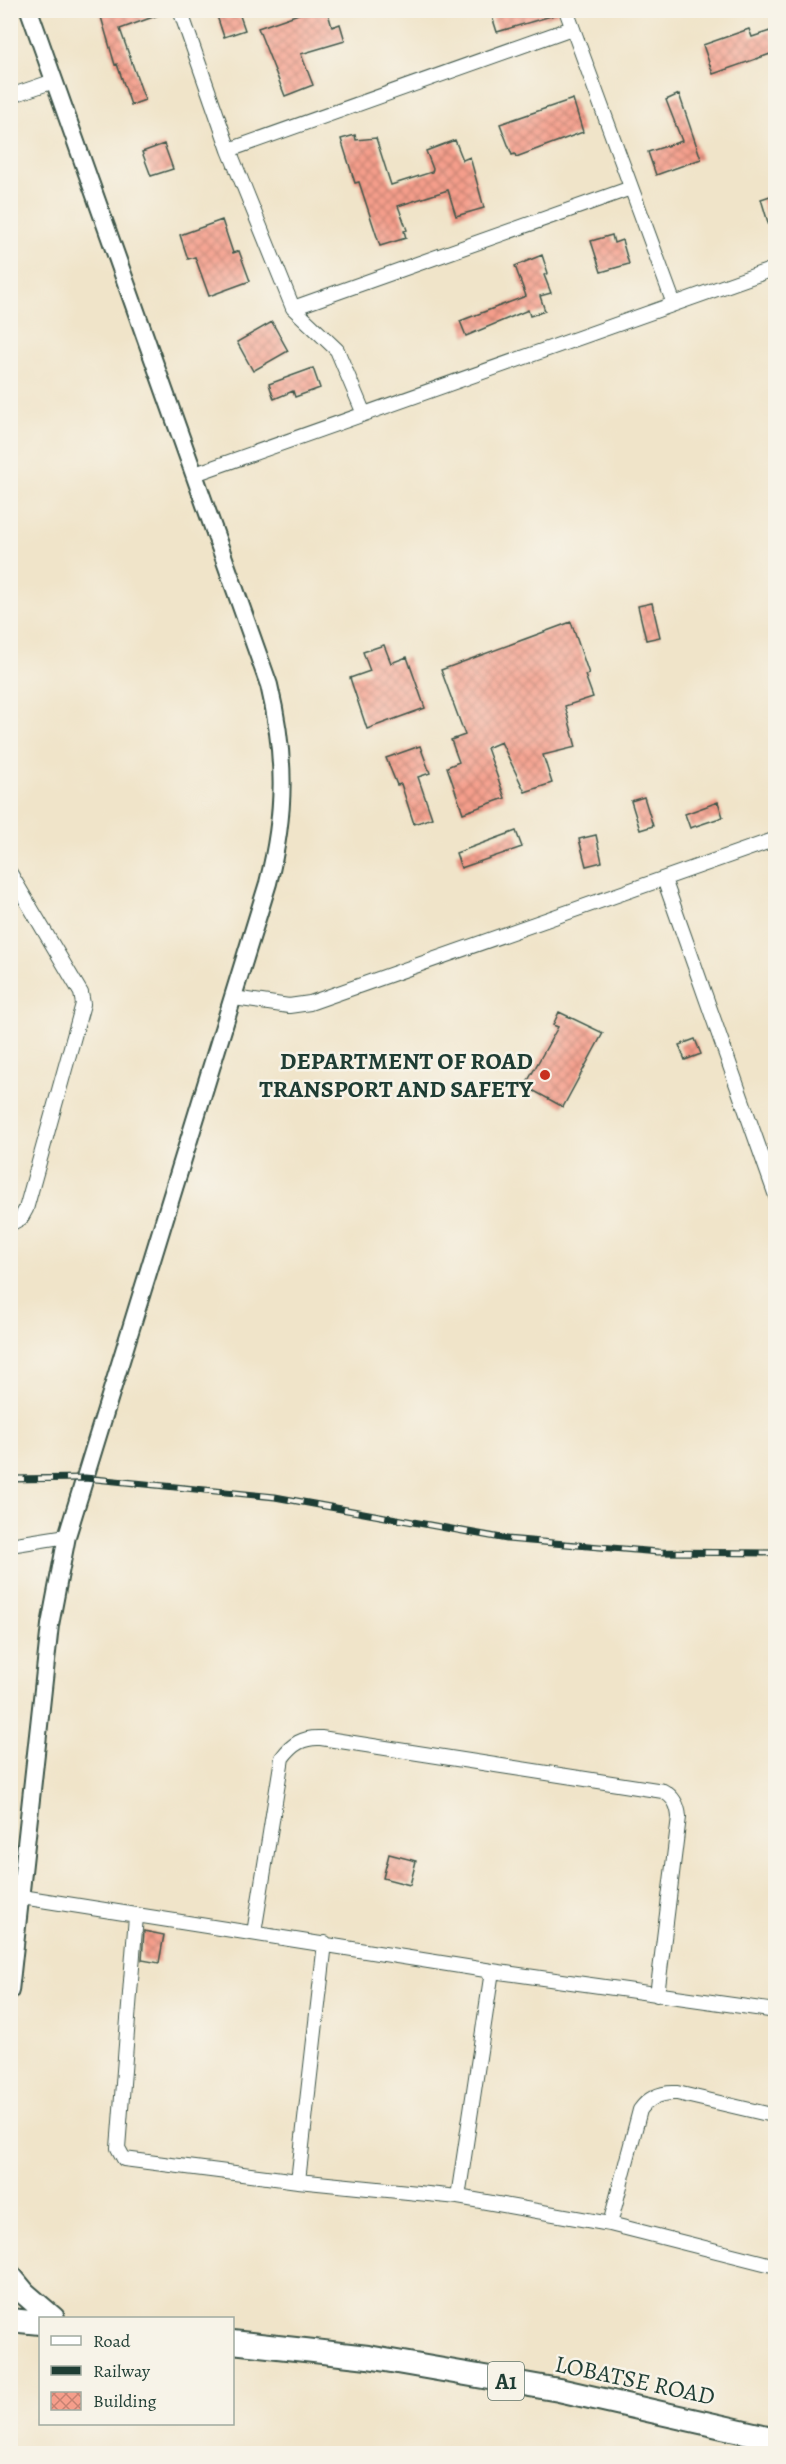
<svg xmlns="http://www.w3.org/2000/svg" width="786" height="2464" viewBox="0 0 786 2464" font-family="Alegreya,serif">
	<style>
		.building { fill: url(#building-cross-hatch) }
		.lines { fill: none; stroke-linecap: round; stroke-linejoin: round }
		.minor-casing { stroke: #3e564a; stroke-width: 16 }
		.tertiary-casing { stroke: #3e564a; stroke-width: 20 }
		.trunk-casing { stroke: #3e564a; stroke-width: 26 }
		.minor { stroke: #fff; stroke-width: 14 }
		.tertiary { stroke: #fff; stroke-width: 16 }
		.trunk { stroke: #fff; stroke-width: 22 }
		.rail-casing { stroke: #1f3d34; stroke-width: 7 }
		.rail { stroke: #f7f3e8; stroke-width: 4.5; stroke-dasharray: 14; stroke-linecap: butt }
		.poi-dot { fill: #c8321e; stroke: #f7f3e8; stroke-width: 2 }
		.labels { text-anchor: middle; stroke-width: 5; stroke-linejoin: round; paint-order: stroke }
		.shield { fill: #f7f3e8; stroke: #60746a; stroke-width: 1.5 }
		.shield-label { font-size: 22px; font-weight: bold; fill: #1f3d34 }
		.poi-label { font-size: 24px; font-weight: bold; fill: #1f3d34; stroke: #f7f3e8; text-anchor: end }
		.street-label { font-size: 24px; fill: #1f3d34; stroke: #f7f3e8 }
	</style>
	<defs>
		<pattern id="building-cross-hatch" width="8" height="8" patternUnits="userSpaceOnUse" patternTransform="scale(1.5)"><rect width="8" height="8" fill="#f59e8b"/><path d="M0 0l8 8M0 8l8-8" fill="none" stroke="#c68272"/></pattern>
	</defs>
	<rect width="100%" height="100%" fill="#f7f3e8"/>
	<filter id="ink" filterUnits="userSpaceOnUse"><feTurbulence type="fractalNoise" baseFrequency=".0167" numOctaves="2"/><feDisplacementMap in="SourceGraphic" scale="12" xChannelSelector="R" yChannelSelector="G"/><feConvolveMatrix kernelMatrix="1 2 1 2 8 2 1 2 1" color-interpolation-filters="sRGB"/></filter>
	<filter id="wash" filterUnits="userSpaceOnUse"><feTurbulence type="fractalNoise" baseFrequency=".008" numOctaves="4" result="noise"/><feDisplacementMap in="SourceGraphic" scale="24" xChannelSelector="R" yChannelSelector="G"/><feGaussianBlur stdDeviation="1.35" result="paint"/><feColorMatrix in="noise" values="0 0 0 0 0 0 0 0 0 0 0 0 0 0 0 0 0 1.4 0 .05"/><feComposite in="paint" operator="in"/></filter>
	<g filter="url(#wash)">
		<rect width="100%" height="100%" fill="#f0e4c9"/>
		<g id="blocks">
			<!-- building -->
			<path class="building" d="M 99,10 L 163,10 L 164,13 L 120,29 L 145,100 L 131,105 L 117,64 L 115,65 Z
				M 215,10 L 238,10 L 245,30 L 224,37 Z
				M 310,10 L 327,10 L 332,27 L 340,24 L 345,41 L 301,54 L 313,85 L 285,96 L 258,28 Z
				M 490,10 L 557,10 L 558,14 L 497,32 Z
				M 749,29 L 752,37 L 770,31 L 776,52 L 713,74 L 703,45 Z
				M 679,94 L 701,159 L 656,175 L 648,152 L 682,141 L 666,100 Z
				M 573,99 L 583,132 L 516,157 L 515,154 L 512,155 L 500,124 Z
				M 355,135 L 356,140 L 376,138 L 391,185 L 432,172 L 433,169 L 426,151 L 455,140 L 463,160 L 470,157 L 484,208 L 456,216 L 448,190 L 398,206 L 407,230 L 404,231 L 406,238 L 380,246 L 359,182 L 355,183 L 341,139 Z
				M 164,144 L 173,169 L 151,176 L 142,152 Z
				M 776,194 L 776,236 L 772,236 L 761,199 Z
				M 222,220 L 233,253 L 239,251 L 250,281 L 209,296 L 195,257 L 188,259 L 180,235 Z
				M 612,235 L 614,243 L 622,240 L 629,264 L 601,272 L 591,241 Z
				M 542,255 L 548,273 L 544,275 L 551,293 L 540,296 L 545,311 L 530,316 L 528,310 L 466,336 L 460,321 L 526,296 L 515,266 Z
				M 272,322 L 288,351 L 253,371 L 237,342 Z
				M 313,368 L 320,388 L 295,397 L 293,391 L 274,399 L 269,384 Z
				M 652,603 L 660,637 L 646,640 L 638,606 Z
				M 571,622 L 589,674 L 585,675 L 593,697 L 565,706 L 576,747 L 543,755 L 552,783 L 525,792 L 501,742 L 487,748 L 505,798 L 463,813 L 447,767 L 459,762 L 451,740 L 465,735 L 441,670 Z
				M 384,645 L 391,663 L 407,657 L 425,708 L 367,729 L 350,678 L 370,671 L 363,652 Z
				M 420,746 L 430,773 L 418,777 L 432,818 L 414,824 L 401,784 L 397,785 L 386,758 Z
				M 644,797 L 653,826 L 640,830 L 631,801 Z
				M 718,802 L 723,817 L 690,828 L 685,814 Z
				M 516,831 L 522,847 L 461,868 L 456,853 Z
				M 596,835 L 602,862 L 586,866 L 579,839 Z
				M 559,1012 L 603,1033 L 563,1107 L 525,1086 L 558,1027 L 553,1025 Z
				M 695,1039 L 701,1054 L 685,1060 L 679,1045 Z
				M 389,1854 L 416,1861 L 410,1885 L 383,1878 Z
				M 144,1931 L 164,1935 L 159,1963 L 142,1960 Z"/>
		</g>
	</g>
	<g filter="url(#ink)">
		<use href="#blocks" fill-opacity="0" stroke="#3e564a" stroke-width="1.5"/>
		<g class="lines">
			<!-- minor casing -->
			<g class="minor-casing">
				<path id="minor" d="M 180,10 L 229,150 L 293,308 L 631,188
					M 566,10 L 674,304
					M 10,96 L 54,81
					M 229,150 L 572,28
					M 293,308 L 337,350 L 364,414
					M 195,474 L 776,268
					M 10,873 L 81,993 L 83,1004 L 26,1209 L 21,1218 L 10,1224
					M 664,879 L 776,1196
					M 234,998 L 289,1006 L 310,1003 L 776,839
					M 10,1545 L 67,1536
					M 22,1897 L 492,1971 L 776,2011
					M 136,1916 L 118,2148 L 124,2159 L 298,2181 L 458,2197 L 610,2224 L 776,2266
					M 254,1933 L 282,1758 C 292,1744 303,1737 321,1738 L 663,1791 C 674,1797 678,1805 679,1817 L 657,1995
					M 298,2181 L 325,1943
					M 458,2197 L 492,1971
					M 610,2224 L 640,2110 C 649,2097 661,2092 677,2093 L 776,2116"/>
			</g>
			<!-- tertiary casing -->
			<g class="tertiary-casing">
				<path id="tertiary" d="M 10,1991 L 50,1625 L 67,1536 L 268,883 C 286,813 286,756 269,685 L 29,10"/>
			</g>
			<!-- trunk casing -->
			<g class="trunk-casing">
				<path id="trunk" d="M 10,2276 L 24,2293 L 53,2318
					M 10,2320 L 40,2323
					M 232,2342 L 368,2357 L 559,2390 L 776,2439"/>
			</g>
			<!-- minor -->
			<use href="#minor" class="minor"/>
			<!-- tertiary -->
			<use href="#tertiary" class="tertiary"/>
			<!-- trunk -->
			<use href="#trunk" class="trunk"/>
			<!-- rail casing -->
			<g class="rail-casing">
				<path id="rail" d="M 10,1479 L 85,1478 L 275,1497 L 507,1539 L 658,1552 L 776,1553"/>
			</g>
			<!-- rail -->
			<use href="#rail" class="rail"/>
		</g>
	</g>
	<!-- markers -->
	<circle class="poi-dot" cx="545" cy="1075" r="6"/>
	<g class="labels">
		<!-- shield labels -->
		<rect class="shield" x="488" y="2362" width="36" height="38" rx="4.5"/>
		<g class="shield-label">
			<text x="506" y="2389">A1</text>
		</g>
		<!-- poi labels -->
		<g class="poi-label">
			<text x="533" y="1069">DEPARTMENT OF ROAD<tspan x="533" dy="28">TRANSPORT AND SAFETY</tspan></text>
		</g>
		<!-- street labels -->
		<g class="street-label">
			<text transform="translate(635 2380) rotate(12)" y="8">LOBATSE ROAD</text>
		</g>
	</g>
	<!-- margin -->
	<rect width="786" height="2464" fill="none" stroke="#f7f3e8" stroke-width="36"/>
	<!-- legend -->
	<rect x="39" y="2317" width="195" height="108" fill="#f7f3e8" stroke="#a1aaa0" stroke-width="1.5"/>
	<rect x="51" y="2336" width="30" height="9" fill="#ffffff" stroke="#a1aaa0" stroke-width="1.5"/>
	<text x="93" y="2347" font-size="18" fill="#1f3d34">Road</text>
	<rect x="51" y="2366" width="30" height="9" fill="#1f3d34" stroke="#a1aaa0" stroke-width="1.5"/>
	<text x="93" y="2377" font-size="18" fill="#1f3d34">Railway</text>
	<rect x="51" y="2392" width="30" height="18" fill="url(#building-cross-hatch)" stroke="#a1aaa0" stroke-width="1.5"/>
	<text x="93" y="2407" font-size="18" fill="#1f3d34">Building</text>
</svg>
